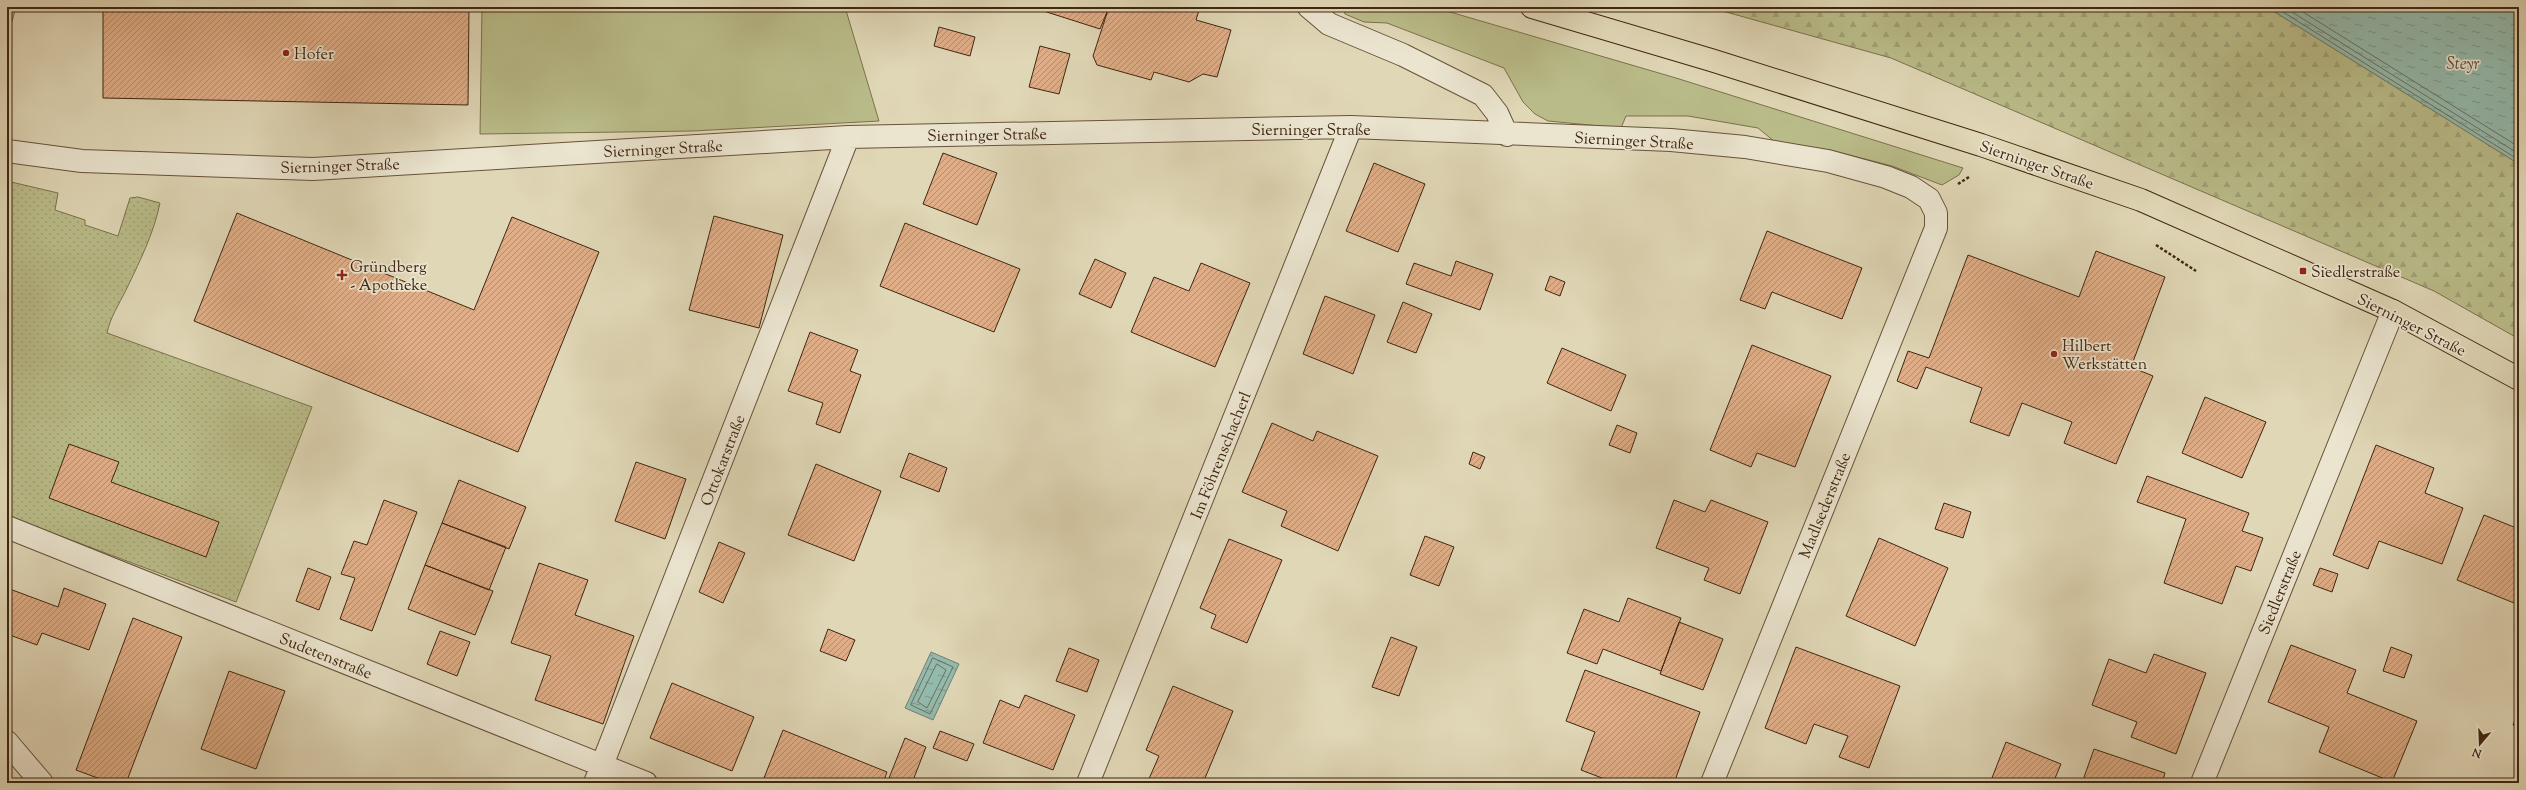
<svg xmlns="http://www.w3.org/2000/svg" width="2526" height="790" viewBox="0 0 2526 790" font-family="'Sorts Mill Goudy',serif">
	<style>
		.green { fill: #b9bc89; stroke: #7c714d }
		.forest { fill: url(#forest-firs); stroke: #7c714d }
		.garden { fill: url(#garden-dots); stroke: #7c714d }
		.water { fill: url(#water-ripples); stroke: #727f6f }
		.lines { fill: none; stroke-linecap: round; stroke-linejoin: round }
		.shore { stroke: #6a705f; stroke-width: 1 }
		.building { fill: url(#building-hatch); stroke: #402611 }
		.minor-casing { stroke: #68523a; stroke-width: 24 }
		.major-casing { stroke: #402611; stroke-width: 24 }
		.path { stroke: #402611; stroke-width: 2.5; stroke-dasharray: 3 2; stroke-linecap: butt }
		.minor { stroke: #ebe5d0; stroke-width: 22 }
		.major { stroke: #e0d7b6; stroke-width: 22 }
		.poi-dot { fill: #8f2418; stroke: #ebe5d0; stroke-width: 1.5 }
		.labels { text-anchor: middle; stroke-width: 3.5; stroke-linejoin: round; paint-order: stroke }
		.poi-label { font-size: 16px; fill: #402611; stroke: #ebe5d0; text-anchor: start }
		.street-label { font-size: 16px; fill: #402611; stroke: #ebe5d0 }
		.water-label { font-size: 17px; font-style: italic; fill: #554b38; stroke: #ebe5d0 }
	</style>
	<defs>
		<pattern id="forest-firs" width="22" height="20" patternUnits="userSpaceOnUse"><rect width="22" height="20" fill="#b9bc89"/><path d="M5 1l3.5 6h-7zM16 11l3.5 6h-7z" fill="#a0a175"/></pattern>
		<pattern id="garden-dots" width="8" height="8" patternUnits="userSpaceOnUse"><rect width="8" height="8" fill="#b9bc89"/><path d="M2 2h.1M6 6h.1" fill="none" stroke="#a0a175" stroke-width="1.8" stroke-linecap="round"/></pattern>
		<pattern id="water-ripples" width="26" height="14" patternUnits="userSpaceOnUse"><rect width="26" height="14" fill="#94baad"/><path d="M2 4q2-2 4 0t4 0M15 11q2-2 4 0t4 0" fill="none" stroke="#7a978b"/></pattern>
		<pattern id="building-hatch" width="6" height="6" patternUnits="userSpaceOnUse"><rect width="6" height="6" fill="#dfae88"/><path d="M-1 1l2-2M0 6l6-6M5 7l2-2" fill="none" stroke="#b68d6e"/></pattern>
	</defs>
	<rect width="100%" height="100%" fill="#e0d7b6"/>
	<filter id="stains"><feTurbulence type="fractalNoise" baseFrequency=".005" numOctaves="4"/><feColorMatrix values="0 0 0 0 .2 0 0 0 0 .09 0 0 0 0 .02 0 0 0 .5 -.17"/></filter>
	<radialGradient id="worn" r=".72"><stop offset=".6" stop-color="#630" stop-opacity="0"/><stop offset="1" stop-color="#630" stop-opacity=".3"/></radialGradient>
	<!-- green -->
	<path class="green" d="M 7,7 L 16,7 L 7,39 Z
		M 482,7 L 845,7 L 879,121 L 693,131 L 480,134 Z
		M 1433,7 L 1676,78 L 1963,168 L 1959,175 L 1942,185 L 1892,166 L 1830,150 L 1775,142 L 1758,128 L 1688,116 L 1626,116 L 1621,128 L 1548,121 L 1535,114 L 1523,102 L 1504,68 L 1387,23 L 1364,22 L 1345,14 L 1344,8 Z"/>
	<!-- forest -->
	<path class="forest" d="M 1708,7 L 2267,7 L 2519,164 L 2519,339 L 2434,291 L 1891,58 Z"/>
	<!-- garden -->
	<path class="garden" d="M 7,181 L 58,193 L 55,210 L 85,220 L 85,225 L 118,236 L 130,198 L 138,197 L 160,203 C 154,233 139,263 126,290 C 119,304 110,318 107,333 L 312,407 L 236,602 L 7,516 Z"/>
	<!-- water -->
	<path class="water" d="M 2267,7 L 2519,7 L 2519,164 Z
		M 931,652 L 959,664 L 933,720 L 905,708 Z"/>
	<g class="lines">
		<!-- shore -->
		<path class="shore" d="M 2275,7 L 2519,160
			M 2284,7 L 2519,154
			M 2295,7 L 2519,147
			M 933,658 L 953,667 L 930,714 L 911,705 Z
			M 937,664 L 946,670 L 927,708 L 918,702 Z"/>
	</g>
	<!-- building -->
	<path class="building" d="M 103,7 L 469,7 L 468,105 L 103,98 Z
		M 1031,7 L 1109,7 L 1100,29 Z
		M 1109,7 L 1200,7 L 1196,20 L 1231,30 L 1217,77 L 1203,74 L 1189,82 L 1154,72 L 1151,80 L 1097,65 L 1093,56 Z
		M 939,27 L 975,37 L 970,56 L 934,46 Z
		M 1040,46 L 1070,54 L 1059,94 L 1029,87 Z
		M 943,153 L 997,173 L 977,225 L 923,204 Z
		M 1374,163 L 1425,184 L 1398,252 L 1346,231 Z
		M 237,213 L 474,310 L 512,217 L 599,252 L 518,452 L 194,321 Z
		M 714,216 L 783,235 L 759,328 L 689,310 Z
		M 905,223 L 1020,269 L 994,332 L 880,286 Z
		M 1767,231 L 1862,268 L 1842,319 L 1772,292 L 1765,309 L 1740,300 Z
		M 2096,251 L 2165,277 L 2131,367 L 2153,376 L 2116,464 L 2064,443 L 2072,422 L 2022,403 L 2009,436 L 1970,422 L 1982,388 L 1926,367 L 1917,389 L 1897,381 L 1908,351 L 1929,358 L 1968,255 L 2079,297 Z
		M 1095,259 L 1126,273 L 1111,308 L 1079,294 Z
		M 1456,261 L 1493,274 L 1480,310 L 1406,284 L 1414,263 L 1451,276 Z
		M 1201,263 L 1250,283 L 1215,367 L 1131,332 L 1154,277 L 1189,291 Z
		M 1550,276 L 1565,282 L 1560,296 L 1545,290 Z
		M 1325,296 L 1375,315 L 1353,374 L 1303,354 Z
		M 1403,302 L 1432,314 L 1416,353 L 1387,342 Z
		M 810,332 L 858,350 L 850,371 L 861,375 L 840,433 L 816,424 L 823,403 L 788,391 Z
		M 1752,345 L 1831,376 L 1795,467 L 1757,453 L 1751,467 L 1710,450 Z
		M 1562,348 L 1626,375 L 1611,411 L 1547,383 Z
		M 7,379 L 11,380 L 7,393 Z
		M 2205,397 L 2266,422 L 2242,478 L 2182,453 Z
		M 1272,423 L 1313,441 L 1317,431 L 1378,456 L 1338,551 L 1281,526 L 1287,511 L 1242,492 Z
		M 1617,425 L 1637,433 L 1630,453 L 1609,445 Z
		M 69,444 L 119,462 L 111,482 L 219,522 L 206,557 L 49,498 Z
		M 2376,445 L 2434,468 L 2425,493 L 2463,508 L 2442,564 L 2379,541 L 2368,569 L 2333,555 Z
		M 1473,452 L 1485,457 L 1480,469 L 1469,464 Z
		M 909,453 L 947,468 L 939,492 L 900,477 Z
		M 636,462 L 686,479 L 665,539 L 615,521 Z
		M 816,464 L 881,491 L 854,561 L 788,535 Z
		M 2147,476 L 2249,513 L 2242,531 L 2263,538 L 2251,571 L 2236,566 L 2222,604 L 2164,583 L 2186,519 L 2137,502 Z
		M 459,480 L 526,507 L 509,549 L 442,523 Z
		M 384,500 L 417,512 L 372,631 L 340,619 L 355,578 L 341,574 L 354,541 L 367,545 Z
		M 1674,500 L 1705,512 L 1711,500 L 1768,522 L 1740,594 L 1704,580 L 1709,568 L 1656,548 Z
		M 1944,503 L 1971,512 L 1963,538 L 1935,529 Z
		M 2484,515 L 2519,529 L 2519,605 L 2457,580 Z
		M 442,523 L 506,547 L 489,590 L 425,565 Z
		M 1425,536 L 1454,547 L 1439,586 L 1410,575 Z
		M 1879,538 L 1948,568 L 1915,646 L 1846,616 Z
		M 1229,539 L 1282,560 L 1247,643 L 1211,628 L 1216,615 L 1200,608 Z
		M 719,542 L 745,553 L 723,603 L 699,592 Z
		M 539,563 L 588,580 L 575,615 L 634,636 L 603,724 L 535,700 L 551,656 L 511,643 Z
		M 425,565 L 493,591 L 475,635 L 408,609 Z
		M 308,568 L 331,577 L 319,610 L 296,601 Z
		M 2320,568 L 2338,574 L 2332,592 L 2313,585 Z
		M 7,588 L 58,607 L 64,588 L 106,604 L 89,650 L 42,633 L 37,645 L 7,634 Z
		M 1628,598 L 1681,618 L 1661,671 L 1603,649 L 1597,664 L 1567,653 L 1584,609 L 1619,622 Z
		M 133,618 L 182,637 L 126,783 L 111,783 L 76,770 Z
		M 1679,622 L 1723,639 L 1703,690 L 1660,674 Z
		M 828,629 L 855,640 L 846,661 L 820,651 Z
		M 440,631 L 470,642 L 457,676 L 427,664 Z
		M 1391,637 L 1417,647 L 1399,696 L 1372,687 Z
		M 2291,645 L 2356,670 L 2347,693 L 2417,721 L 2392,782 L 2319,752 L 2329,727 L 2268,702 Z
		M 1796,647 L 1900,686 L 1869,768 L 1839,757 L 1848,736 L 1814,724 L 1806,744 L 1765,728 Z
		M 2391,647 L 2412,655 L 2404,678 L 2383,671 Z
		M 1069,648 L 1099,660 L 1087,692 L 1056,681 Z
		M 2154,654 L 2206,673 L 2176,754 L 2131,737 L 2137,722 L 2092,705 L 2109,659 L 2146,673 Z
		M 1585,670 L 1700,712 L 1674,783 L 1615,783 L 1581,770 L 1595,732 L 1566,721 Z
		M 229,671 L 285,691 L 256,769 L 201,749 Z
		M 672,683 L 754,717 L 732,771 L 650,738 Z
		M 1173,686 L 1233,711 L 1203,783 L 1154,783 L 1148,781 L 1159,756 L 1146,750 Z
		M 1025,695 L 1075,715 L 1053,770 L 983,743 L 1000,700 L 1019,708 Z
		M 2519,709 L 2519,727 L 2513,725 Z
		M 783,730 L 887,772 L 883,783 L 762,783 Z
		M 940,731 L 974,744 L 967,761 L 933,748 Z
		M 905,738 L 926,747 L 912,783 L 901,783 L 889,778 Z
		M 2006,742 L 2061,764 L 2053,783 L 1990,783 Z
		M 2094,749 L 2165,773 L 2162,783 L 2082,783 Z"/>
	<g class="lines">
		<!-- minor casing -->
		<g class="minor-casing">
			<path id="minor" d="M 1309,7 L 1329,24 L 1403,55 L 1483,95 L 1497,113 L 1507,135
				M 7,151 L 82,161 L 313,169 L 848,137 L 1351,127 L 1671,140 L 1745,147 L 1828,161 L 1886,177 L 1911,187 L 1929,199 L 1936,213 L 1936,228 L 1712,783
				M 7,527 L 646,783
				M 7,742 L 42,783
				M 595,783 L 848,137
				M 1088,783 L 1351,127
				M 2202,783 L 2393,311"/>
		</g>
		<!-- major casing -->
		<g class="major-casing">
			<path id="major" d="M 1532,7 L 1711,60 L 1981,145 L 2141,200 L 2393,311 L 2519,379"/>
		</g>
		<!-- path -->
		<path class="path" d="M 1958,184 L 1969,177
			M 2156,245 L 2196,271"/>
		<!-- minor -->
		<use href="#minor" class="minor"/>
		<!-- major -->
		<use href="#major" class="major"/>
	</g>
	<!-- markers -->
	<g class="poi-dot">
		<circle cx="286" cy="53" r="4"/>
		<rect x="2299" y="267" width="8" height="8" rx="2"/>
		<path d="M340 269h4v4h4v4h-4v4h-4v-4h-4v-4h4z"/>
		<circle cx="2054" cy="354" r="4"/>
	</g>
	<g class="labels">
		<!-- poi labels -->
		<g class="poi-label">
			<text x="294" y="59">Hofer</text>
			<text x="350" y="272">Gründberg<tspan x="350" dy="18">- Apotheke</tspan></text>
			<text x="2311" y="277">Siedlerstraße</text>
			<text x="2062" y="351">Hilbert<tspan x="2062" dy="18">Werkstätten</tspan></text>
		</g>
		<!-- street labels -->
		<g class="street-label">
			<text x="1311" y="135">Sierninger Straße</text>
			<text transform="translate(987 134) rotate(-1)" y="6">Sierninger Straße</text>
			<text transform="translate(1634 140) rotate(3)" y="6">Sierninger Straße</text>
			<text transform="translate(663 148) rotate(-3)" y="6">Sierninger Straße</text>
			<text transform="translate(2037 164) rotate(19)" y="6">Sierninger Straße</text>
			<text transform="translate(340 165) rotate(-2)" y="6">Sierninger Straße</text>
			<text transform="translate(2412 324) rotate(27)" y="6">Sierninger Straße</text>
			<text transform="translate(1220 455) rotate(-68)" y="6">Im Föhrenschacherl</text>
			<text transform="translate(722 460) rotate(-69)" y="6">Ottokarstraße</text>
			<text transform="translate(1824 505) rotate(-68)" y="6">Madlsederstraße</text>
			<text transform="translate(2279 592) rotate(-68)" y="6">Siedlerstraße</text>
			<text transform="translate(326 655) rotate(22)" y="6">Sudetenstraße</text>
		</g>
		<!-- water labels -->
		<g class="water-label">
			<text x="2463" y="69">Steyr</text>
		</g>
	</g>
	<!-- margin -->
	<rect width="2526" height="790" fill="none" stroke="#e0d7b6" stroke-width="24"/>
	<rect x="8" y="8" width="2510" height="774" fill="none" stroke="#402611" stroke-width="2"/>
	<rect x="12" y="12" width="2502" height="766" fill="none" stroke="#402611"/>
	<!-- north arrow -->
	<g transform="translate(2480 744) rotate(199)" stroke="#ebe5d0" stroke-width="3" paint-order="stroke">
	<path d="M0-3L7 15L0 10L-7 15Z" fill="#402611"/>
	<text y="-6" font-size="11" font-weight="bold" text-anchor="middle" fill="#402611">N</text>
	</g>
	<rect width="100%" height="100%" filter="url(#stains)"/>
	<rect width="100%" height="100%" fill="url(#worn)"/>
</svg>
